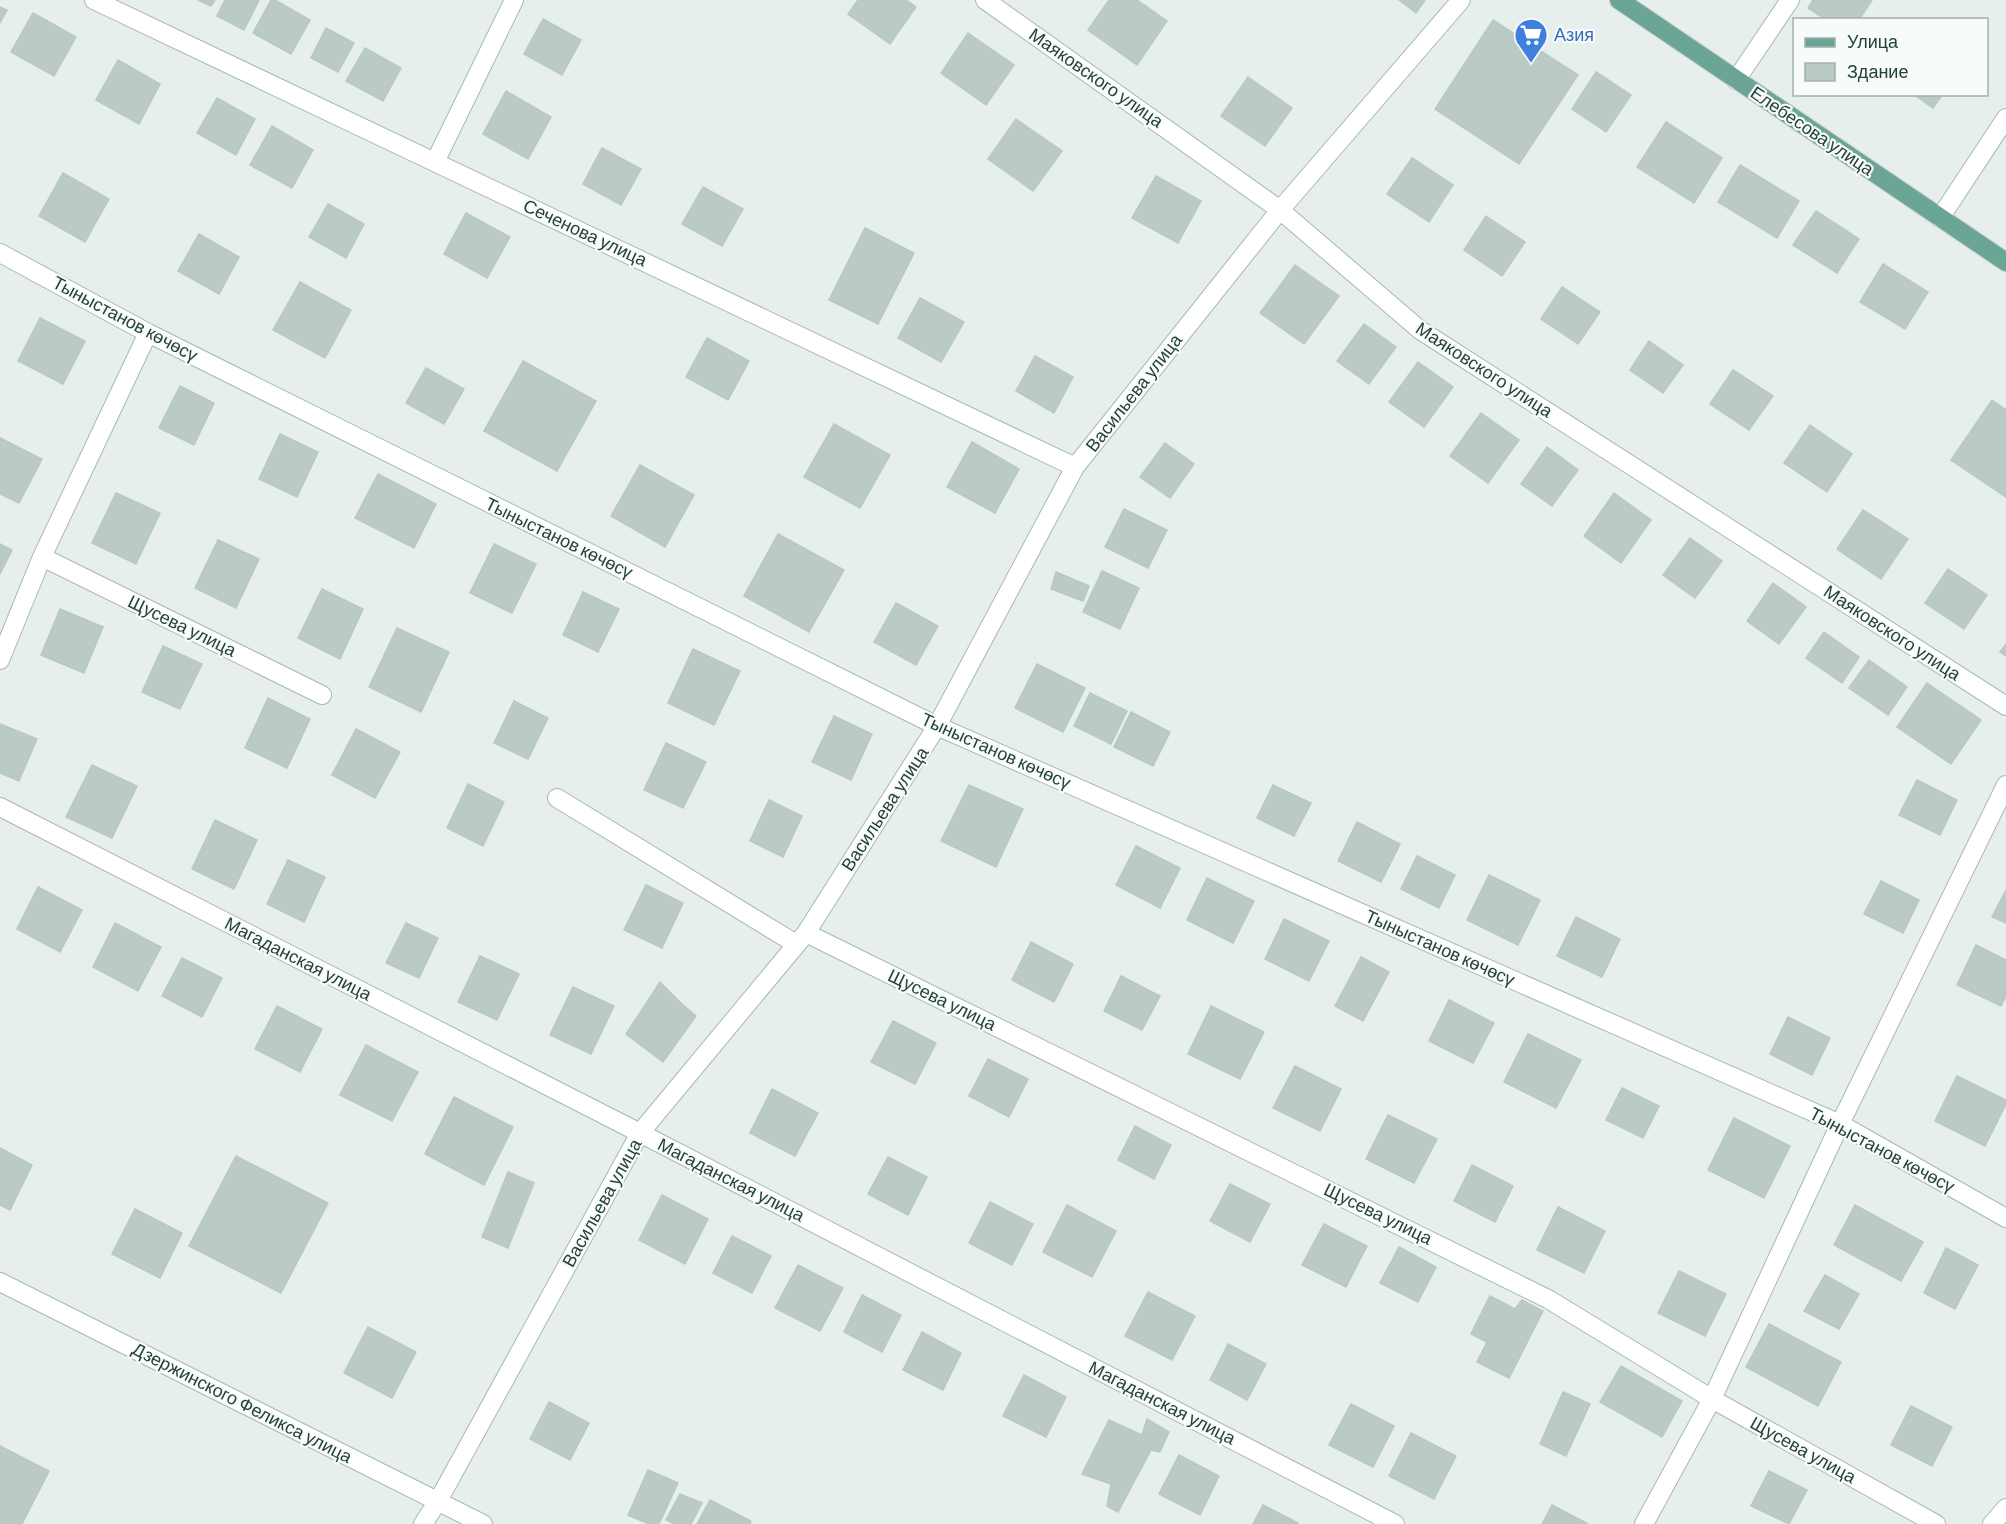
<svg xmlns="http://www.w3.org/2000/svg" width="2006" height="1524" viewBox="0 0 2006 1524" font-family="Barlow,sans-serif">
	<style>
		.building { fill: #bbcac4; stroke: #b8c9c2; stroke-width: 1.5 }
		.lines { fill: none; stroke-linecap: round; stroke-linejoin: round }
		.minor-casing { stroke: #a8b8b2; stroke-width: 20 }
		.primary-casing { stroke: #c2cac8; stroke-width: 20 }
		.minor { stroke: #fff; stroke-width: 18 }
		.primary { stroke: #6aa596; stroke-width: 18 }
		.labels { text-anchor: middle; stroke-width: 4.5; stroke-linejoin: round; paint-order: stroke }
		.shop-label { font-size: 18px; fill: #366cbe; stroke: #f7fbf9; text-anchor: start }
		.street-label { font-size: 18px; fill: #24423a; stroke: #f7fbf9 }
	</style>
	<rect width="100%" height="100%" fill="#e6efeb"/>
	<!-- building -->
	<path class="building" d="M 198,0 L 215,0 L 211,6 Z
		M 225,0 L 259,0 L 244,30 L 217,16 Z
		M 271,0 L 275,0 L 310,20 L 291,54 L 253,33 Z
		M 858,0 L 906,0 L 916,7 L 890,44 L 848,14 Z
		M 1109,0 L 1137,0 L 1167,21 L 1137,65 L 1088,30 Z
		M 1399,0 L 1425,0 L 1416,13 Z
		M 1813,0 L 1872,0 L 1859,20 L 1826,20 L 1808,8 Z
		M 0,7 L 7,10 L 0,23 Z
		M 33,13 L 76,37 L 54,76 L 11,52 Z
		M 543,19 L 581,40 L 562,75 L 524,54 Z
		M 1493,20 L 1578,75 L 1519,164 L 1435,109 Z
		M 326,28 L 354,43 L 338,72 L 311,58 Z
		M 968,33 L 1014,65 L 986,105 L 941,73 Z
		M 365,48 L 401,68 L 383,101 L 346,81 Z
		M 118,60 L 160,84 L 139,124 L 96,100 Z
		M 1596,72 L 1631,95 L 1606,132 L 1572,109 Z
		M 1248,77 L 1292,108 L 1265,146 L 1221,116 Z
		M 506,91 L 551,117 L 528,159 L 483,134 Z
		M 1913,94 L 1943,94 L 1933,108 Z
		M 217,98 L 255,119 L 236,155 L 197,133 Z
		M 1016,119 L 1062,151 L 1033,191 L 988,159 Z
		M 1666,122 L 1722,158 L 1694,203 L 1637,167 Z
		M 272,126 L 313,150 L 292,188 L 250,165 Z
		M 602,148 L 641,169 L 621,205 L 583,184 Z
		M 1412,158 L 1453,185 L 1429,222 L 1387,194 Z
		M 1740,165 L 1799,201 L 1777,238 L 1718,202 Z
		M 63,173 L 109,199 L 85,242 L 39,216 Z
		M 1156,176 L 1201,201 L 1178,243 L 1132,218 Z
		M 703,187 L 743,209 L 722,246 L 682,224 Z
		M 328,204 L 364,224 L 346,258 L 309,237 Z
		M 1816,211 L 1859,239 L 1837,273 L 1793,245 Z
		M 466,213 L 510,237 L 487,278 L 444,254 Z
		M 1486,216 L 1525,242 L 1502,276 L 1464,250 Z
		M 865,228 L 914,253 L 878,324 L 829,300 Z
		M 199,234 L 239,257 L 219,294 L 178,271 Z
		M 1883,264 L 1928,292 L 1905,329 L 1860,302 Z
		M 1295,265 L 1339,296 L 1304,344 L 1260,313 Z
		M 300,282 L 351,310 L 325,358 L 273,330 Z
		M 1562,287 L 1600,312 L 1578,344 L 1541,319 Z
		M 920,298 L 964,322 L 941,362 L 898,338 Z
		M 40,318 L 85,341 L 63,384 L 18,361 Z
		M 1364,324 L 1396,347 L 1369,384 L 1337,361 Z
		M 707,338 L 749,361 L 728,400 L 686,377 Z
		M 1649,341 L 1683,365 L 1663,393 L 1630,370 Z
		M 1035,356 L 1073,377 L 1054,413 L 1016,391 Z
		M 523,361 L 596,401 L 557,471 L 484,431 Z
		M 1418,362 L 1453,387 L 1424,427 L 1389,402 Z
		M 426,368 L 464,389 L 444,424 L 406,403 Z
		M 1733,370 L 1773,396 L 1749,430 L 1710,404 Z
		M 180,386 L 214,403 L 194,445 L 159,428 Z
		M 1992,400 L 2006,410 L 2006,497 L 1951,460 Z
		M 1481,413 L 1519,440 L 1488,483 L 1450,456 Z
		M 834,424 L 890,455 L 860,508 L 804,477 Z
		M 1810,425 L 1852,454 L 1827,492 L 1784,463 Z
		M 280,434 L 318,452 L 297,497 L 259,479 Z
		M 0,438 L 42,459 L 19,503 L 0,494 Z
		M 972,442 L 1019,469 L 995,513 L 947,487 Z
		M 1165,443 L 1194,464 L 1170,498 L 1140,477 Z
		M 1547,447 L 1578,470 L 1552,506 L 1521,484 Z
		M 640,465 L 694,495 L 665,547 L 611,516 Z
		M 378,474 L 436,504 L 414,548 L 355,518 Z
		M 116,493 L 160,513 L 136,564 L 92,543 Z
		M 1614,493 L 1651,520 L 1621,563 L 1584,536 Z
		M 1124,509 L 1167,530 L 1148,568 L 1105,547 Z
		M 1863,510 L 1908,539 L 1881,579 L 1837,549 Z
		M 778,534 L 844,570 L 809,632 L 744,596 Z
		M 1690,538 L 1722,561 L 1695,598 L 1663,575 Z
		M 218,540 L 259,559 L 236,608 L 195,588 Z
		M 0,544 L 12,550 L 0,574 Z
		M 494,544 L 536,564 L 512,613 L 470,593 Z
		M 1948,569 L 1987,595 L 1964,629 L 1925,603 Z
		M 1102,571 L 1139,588 L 1120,629 L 1083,612 Z
		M 1056,572 L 1089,586 L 1083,601 L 1051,589 Z
		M 1773,583 L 1806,607 L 1779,644 L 1747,621 Z
		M 322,589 L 363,609 L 340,659 L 298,638 Z
		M 583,592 L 619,609 L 598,652 L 563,635 Z
		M 896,603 L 938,626 L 916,665 L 874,642 Z
		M 60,609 L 103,627 L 84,673 L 41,655 Z
		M 397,628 L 449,652 L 421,712 L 369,687 Z
		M 1824,632 L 1859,657 L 1842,683 L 1806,658 Z
		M 2006,644 L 2006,656 L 2000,652 Z
		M 163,646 L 202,664 L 180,709 L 142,692 Z
		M 693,649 L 740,671 L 714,725 L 668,703 Z
		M 1869,660 L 1907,687 L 1888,715 L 1849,688 Z
		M 1037,664 L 1085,688 L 1063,732 L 1015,708 Z
		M 1927,683 L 1981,720 L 1951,764 L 1897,727 Z
		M 1090,693 L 1127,711 L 1111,744 L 1074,726 Z
		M 268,698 L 310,719 L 287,768 L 245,748 Z
		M 514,701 L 548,718 L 528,759 L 494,743 Z
		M 1131,712 L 1170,732 L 1153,766 L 1114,747 Z
		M 834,716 L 872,734 L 851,780 L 812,762 Z
		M 0,724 L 37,739 L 19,781 L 0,773 Z
		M 356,729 L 400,752 L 375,798 L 332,775 Z
		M 666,743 L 706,762 L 683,808 L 644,790 Z
		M 92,765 L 137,786 L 112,838 L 66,817 Z
		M 1917,780 L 1957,800 L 1940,835 L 1899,815 Z
		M 468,784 L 504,802 L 483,846 L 447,828 Z
		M 969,785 L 1023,809 L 996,867 L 941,841 Z
		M 1273,785 L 1311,803 L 1294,836 L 1257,818 Z
		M 769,800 L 802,816 L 783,857 L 750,841 Z
		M 215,820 L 257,840 L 234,889 L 192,869 Z
		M 1357,822 L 1400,844 L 1381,882 L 1338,861 Z
		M 1136,846 L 1180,868 L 1160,908 L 1116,885 Z
		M 1417,856 L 1455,875 L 1439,908 L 1401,889 Z
		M 288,860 L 325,877 L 304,922 L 267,904 Z
		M 1489,875 L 1540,900 L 1518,945 L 1467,920 Z
		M 1207,878 L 1254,901 L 1233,943 L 1187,920 Z
		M 1881,881 L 1919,900 L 1903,933 L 1864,914 Z
		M 646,885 L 683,903 L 662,948 L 624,930 Z
		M 38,887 L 82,910 L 60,952 L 17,929 Z
		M 2006,890 L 2006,923 L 1992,917 Z
		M 1576,917 L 1620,939 L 1602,977 L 1557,956 Z
		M 1284,919 L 1329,941 L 1309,981 L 1265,959 Z
		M 115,923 L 161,947 L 138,991 L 93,967 Z
		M 406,923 L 438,938 L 419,978 L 386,963 Z
		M 1031,942 L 1073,964 L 1054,1002 L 1012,980 Z
		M 1976,945 L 2006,960 L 2006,996 L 2001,1006 L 1957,985 Z
		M 480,956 L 519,974 L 497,1020 L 458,1002 Z
		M 1361,957 L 1389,972 L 1363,1021 L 1335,1006 Z
		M 182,958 L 222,978 L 202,1017 L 162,996 Z
		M 1121,976 L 1160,996 L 1142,1030 L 1104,1011 Z
		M 660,982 L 683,1005 L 696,1016 L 663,1062 L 626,1034 Z
		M 573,987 L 614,1006 L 591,1054 L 550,1035 Z
		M 1449,1000 L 1494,1023 L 1473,1063 L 1429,1041 Z
		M 277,1006 L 322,1029 L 300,1072 L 255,1049 Z
		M 1211,1006 L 1264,1032 L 1240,1079 L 1188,1054 Z
		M 1788,1017 L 1830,1038 L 1812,1075 L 1770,1054 Z
		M 893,1021 L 936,1043 L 915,1084 L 871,1062 Z
		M 1528,1034 L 1581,1060 L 1556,1108 L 1504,1082 Z
		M 366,1045 L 418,1072 L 392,1121 L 340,1095 Z
		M 988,1059 L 1028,1079 L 1009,1117 L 969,1096 Z
		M 1295,1066 L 1341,1089 L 1320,1131 L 1273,1108 Z
		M 1957,1076 L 2006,1100 L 2006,1104 L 1985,1146 L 1935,1121 Z
		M 1622,1088 L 1659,1106 L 1643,1138 L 1606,1120 Z
		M 772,1089 L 818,1113 L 795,1156 L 750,1133 Z
		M 454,1097 L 513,1127 L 484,1185 L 425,1154 Z
		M 1388,1115 L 1437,1139 L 1414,1183 L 1366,1159 Z
		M 1734,1118 L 1790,1146 L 1764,1198 L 1708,1170 Z
		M 1135,1126 L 1171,1145 L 1154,1179 L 1118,1160 Z
		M 0,1148 L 32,1165 L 10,1210 L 0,1205 Z
		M 236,1156 L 328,1203 L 281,1293 L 189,1246 Z
		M 888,1157 L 927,1177 L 908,1215 L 868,1194 Z
		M 1472,1165 L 1513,1186 L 1495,1222 L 1454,1201 Z
		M 508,1172 L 534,1183 L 508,1248 L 482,1237 Z
		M 1230,1184 L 1270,1204 L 1250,1242 L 1210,1221 Z
		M 662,1195 L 708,1219 L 685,1264 L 639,1240 Z
		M 990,1202 L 1033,1224 L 1012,1265 L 969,1243 Z
		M 1067,1205 L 1116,1231 L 1092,1277 L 1043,1252 Z
		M 1855,1205 L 1923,1242 L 1901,1281 L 1834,1245 Z
		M 1558,1207 L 1605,1231 L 1584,1273 L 1537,1250 Z
		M 135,1209 L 182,1233 L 160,1278 L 112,1254 Z
		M 1324,1224 L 1367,1246 L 1346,1287 L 1302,1265 Z
		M 732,1236 L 771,1256 L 752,1293 L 713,1273 Z
		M 1399,1247 L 1436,1267 L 1418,1302 L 1380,1283 Z
		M 1946,1248 L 1978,1265 L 1955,1309 L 1924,1293 Z
		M 798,1265 L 843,1288 L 820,1331 L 775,1308 Z
		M 1679,1271 L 1726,1294 L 1705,1336 L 1658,1313 Z
		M 1825,1275 L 1859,1294 L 1839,1329 L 1804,1311 Z
		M 1148,1292 L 1195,1316 L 1172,1360 L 1125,1336 Z
		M 862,1295 L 901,1315 L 882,1352 L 844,1332 Z
		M 1490,1296 L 1515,1309 L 1522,1300 L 1543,1311 L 1509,1378 L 1477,1362 L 1487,1342 L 1471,1334 Z
		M 1769,1324 L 1841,1362 L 1818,1406 L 1746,1367 Z
		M 368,1327 L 416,1352 L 392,1398 L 344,1373 Z
		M 922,1332 L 961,1353 L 943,1390 L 903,1370 Z
		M 1228,1344 L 1266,1364 L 1247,1400 L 1210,1380 Z
		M 1621,1366 L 1682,1401 L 1662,1437 L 1600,1402 Z
		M 1024,1375 L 1066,1397 L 1046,1437 L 1003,1416 Z
		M 1563,1392 L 1590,1404 L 1566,1456 L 1540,1444 Z
		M 549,1402 L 589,1423 L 570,1460 L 530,1439 Z
		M 1351,1404 L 1394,1426 L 1373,1467 L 1329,1445 Z
		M 1911,1406 L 1952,1427 L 1932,1466 L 1891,1445 Z
		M 1147,1419 L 1169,1432 L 1160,1452 L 1151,1450 L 1118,1512 L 1107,1506 L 1111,1484 L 1082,1474 L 1109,1420 L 1142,1435 Z
		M 1411,1433 L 1456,1456 L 1434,1499 L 1389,1476 Z
		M 0,1446 L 49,1471 L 22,1524 L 0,1524 Z
		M 1179,1455 L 1219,1476 L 1200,1515 L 1159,1494 Z
		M 648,1470 L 678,1483 L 659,1524 L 649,1524 L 628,1515 Z
		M 1769,1471 L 1807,1490 L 1789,1524 L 1751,1506 Z
		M 680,1494 L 702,1503 L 691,1524 L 675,1524 L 666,1520 Z
		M 710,1500 L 751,1521 L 750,1524 L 697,1524 Z
		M 1263,1505 L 1298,1523 L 1297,1524 L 1253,1524 Z
		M 1552,1505 L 1588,1524 L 1542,1524 Z"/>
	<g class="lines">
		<!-- minor casing -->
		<g class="minor-casing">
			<path id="minor" d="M 94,0 L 1075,467
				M 985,0 L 1280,210 L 1420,330 L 2006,706
				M 1736,80 L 1790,0
				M 435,162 L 514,0
				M 1940,218 L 2006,118
				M 0,253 L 148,333 L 937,726 L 1840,1124 L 2006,1218
				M 42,557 L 322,695
				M 0,660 L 42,557 L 148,333
				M 557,798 L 796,944
				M 0,807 L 640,1133 L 1395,1524
				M 806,933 L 1548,1299 L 1712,1399 L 1936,1524
				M 0,1282 L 483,1524
				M 423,1524 L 438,1501 L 640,1133 L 806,933 L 937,726 L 1075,467 L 1280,210 L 1461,0
				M 1644,1524 L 1712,1399 L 1840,1124 L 2006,785
				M 1992,1524 L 2006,1508"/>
		</g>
		<!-- primary casing -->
		<g class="primary-casing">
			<path id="primary" d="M 1619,0 L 2006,262"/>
		</g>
		<!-- minor -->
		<use href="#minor" class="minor"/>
		<!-- primary -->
		<use href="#primary" class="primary"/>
	</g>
	<!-- icons -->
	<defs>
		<g id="supermarket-pin" transform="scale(1.725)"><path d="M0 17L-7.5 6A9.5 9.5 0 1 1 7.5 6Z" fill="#3f7fe0" stroke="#f7fbf9"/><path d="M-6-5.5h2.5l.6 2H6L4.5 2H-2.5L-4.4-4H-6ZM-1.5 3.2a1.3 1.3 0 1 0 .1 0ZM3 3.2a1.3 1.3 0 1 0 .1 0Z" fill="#fff"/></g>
	</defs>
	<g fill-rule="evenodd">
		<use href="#supermarket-pin" x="1531" y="35"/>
	</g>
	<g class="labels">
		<!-- shop labels -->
		<g class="shop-label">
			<text x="1554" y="41">Азия</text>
		</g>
		<!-- street labels -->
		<g class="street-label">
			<text transform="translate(1096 78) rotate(35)" y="6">Маяковского улица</text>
			<text transform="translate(1812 131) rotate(34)" y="6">Елебесова улица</text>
			<text transform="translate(585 233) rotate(25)" y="6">Сеченова улица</text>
			<text transform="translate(125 319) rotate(28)" y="6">Тыныстанов көчөсү</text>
			<text transform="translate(1484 370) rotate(33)" y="6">Маяковского улица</text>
			<text transform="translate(1134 393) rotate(-52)" y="6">Васильева улица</text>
			<text transform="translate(559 538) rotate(26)" y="6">Тыныстанов көчөсү</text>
			<text transform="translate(182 626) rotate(26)" y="6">Щусева улица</text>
			<text transform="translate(1892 633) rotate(33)" y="6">Маяковского улица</text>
			<text transform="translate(996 751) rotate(24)" y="6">Тыныстанов көчөсү</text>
			<text transform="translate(885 809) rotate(-57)" y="6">Васильева улица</text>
			<text transform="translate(1440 948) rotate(24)" y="6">Тыныстанов көчөсү</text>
			<text transform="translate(298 959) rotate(27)" y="6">Магаданская улица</text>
			<text transform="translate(942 1000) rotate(26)" y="6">Щусева улица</text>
			<text transform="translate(1882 1150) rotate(28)" y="6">Тыныстанов көчөсү</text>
			<text transform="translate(731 1180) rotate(27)" y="6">Магаданская улица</text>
			<text transform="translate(602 1203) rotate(-61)" y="6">Васильева улица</text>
			<text transform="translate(1378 1214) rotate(26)" y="6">Щусева улица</text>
			<text transform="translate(242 1403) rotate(27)" y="6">Дзержинского Феликса улица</text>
			<text transform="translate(1162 1403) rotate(27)" y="6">Магаданская улица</text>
			<text transform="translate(1803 1450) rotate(29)" y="6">Щусева улица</text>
		</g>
	</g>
	<!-- legend -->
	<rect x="1793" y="18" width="195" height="78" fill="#f7fbf9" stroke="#a3b1ad" stroke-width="1.5"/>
	<rect x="1805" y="38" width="30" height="9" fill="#6aa596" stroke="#a3b1ad" stroke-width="1.5"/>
	<text x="1847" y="48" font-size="18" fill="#24423a">Улица</text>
	<rect x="1805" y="63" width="30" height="18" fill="#bbcac4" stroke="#a3b1ad" stroke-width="1.5"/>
	<text x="1847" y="78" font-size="18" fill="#24423a">Здание</text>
</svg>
